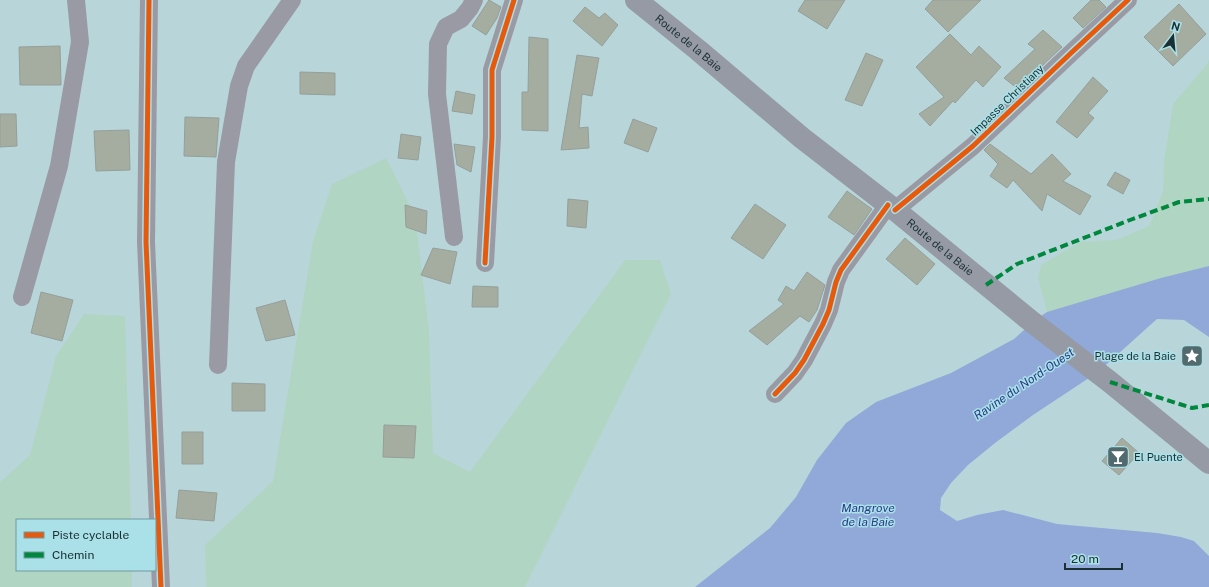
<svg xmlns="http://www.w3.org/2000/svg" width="1209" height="587" viewBox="0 0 1209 587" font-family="'Public Sans',sans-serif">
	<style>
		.green { fill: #b1d5c3 }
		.water { fill: #90a9d8 }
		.building { fill: #a5ada1; stroke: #949f9a }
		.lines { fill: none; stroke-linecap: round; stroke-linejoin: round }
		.minor { stroke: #9a9aa4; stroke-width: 18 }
		.major { stroke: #959aa5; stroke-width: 22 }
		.quiet { stroke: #00873e; stroke-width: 4; stroke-dasharray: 8 4; stroke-linecap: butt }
		.cycleway-casing { stroke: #aae0e8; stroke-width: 8 }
		.cycleway { stroke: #e8590c; stroke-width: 5 }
		.labels { text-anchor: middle; stroke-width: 3; stroke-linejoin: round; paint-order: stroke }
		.street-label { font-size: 11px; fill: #1a3033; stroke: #aae0e8 }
		.poi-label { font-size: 11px; fill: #1a3033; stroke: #aae0e8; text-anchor: end }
		.water-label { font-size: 12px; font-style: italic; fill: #273a86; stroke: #aae0e8 }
	</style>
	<rect width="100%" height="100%" fill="#b8d6da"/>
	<!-- green -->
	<path class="green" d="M 1209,59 L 1209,266 L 1047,312 L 1038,278 L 1041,265 L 1080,242 L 1116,240 L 1149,226 L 1163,191 L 1164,161 L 1173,104 L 1207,64 Z
		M 386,158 L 415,216 L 429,330 L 433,453 L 470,472 L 625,260 L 660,260 L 671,294 L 525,587 L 206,587 L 205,545 L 273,481 L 313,241 L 332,184 Z
		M 84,314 L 125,316 L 131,520 L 17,520 L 17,570 L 132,570 L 132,587 L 0,587 L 0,482 L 30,455 L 56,356 Z"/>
	<!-- water -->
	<path class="water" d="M 1209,266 L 1209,337 L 1184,320 L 1157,319 L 1098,372 L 1033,415 L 995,443 L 968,465 L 951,483 L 941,498 L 940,510 L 957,521 L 977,515 L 1003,510 L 1057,524 L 1157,533 L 1181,537 L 1194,541 L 1209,556 L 1209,587 L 695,587 L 770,528 L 796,497 L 817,460 L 846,423 L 876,402 L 951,373 L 1014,339 L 1035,320 L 1047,312 L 1161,278 Z"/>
	<!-- building -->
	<path class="building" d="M 489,0 L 501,7 L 497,18 L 486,35 L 472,26 Z
		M 805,0 L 845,0 L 827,29 L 798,11 Z
		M 933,0 L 981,0 L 948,32 L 925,9 Z
		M 1091,0 L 1099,0 L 1106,7 L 1083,28 L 1073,18 Z
		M 1179,4 L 1206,34 L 1173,66 L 1144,37 Z
		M 585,7 L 599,18 L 605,13 L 618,25 L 602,46 L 573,21 Z
		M 1043,30 L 1062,47 L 1018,89 L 1004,78 L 1035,49 L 1028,44 Z
		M 950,34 L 971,55 L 979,46 L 1001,67 L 983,87 L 976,80 L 955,103 L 953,101 L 930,126 L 919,114 L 944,97 L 916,67 Z
		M 529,37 L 548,39 L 548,131 L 522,130 L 522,92 L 528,92 Z
		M 60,46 L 61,85 L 20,85 L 19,47 Z
		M 866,53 L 883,60 L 862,106 L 845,100 Z
		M 577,55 L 599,58 L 592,96 L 582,94 L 579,128 L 588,127 L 589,148 L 561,150 Z
		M 300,72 L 335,73 L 335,95 L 300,94 Z
		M 1093,77 L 1108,91 L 1088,113 L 1094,118 L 1077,138 L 1056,122 Z
		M 456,91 L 475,95 L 472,114 L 452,111 Z
		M 0,114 L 16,114 L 17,146 L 0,147 Z
		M 185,117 L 219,118 L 216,157 L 184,156 Z
		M 633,119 L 657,128 L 648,152 L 624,143 Z
		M 129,130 L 130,170 L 96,171 L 94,131 Z
		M 401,134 L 421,137 L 418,160 L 398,158 Z
		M 454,144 L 475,147 L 471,172 L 457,165 Z
		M 990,144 L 1031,174 L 1052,154 L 1071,174 L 1063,181 L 1091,196 L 1080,215 L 1047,194 L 1042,211 L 1013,180 L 1007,188 L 990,176 L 998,164 L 984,150 Z
		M 1115,172 L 1130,180 L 1123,194 L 1107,185 Z
		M 847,191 L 872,209 L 854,235 L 828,217 Z
		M 568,199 L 588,201 L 586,228 L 567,226 Z
		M 755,204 L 786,225 L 763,259 L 731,238 Z
		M 405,205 L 427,211 L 426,234 L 406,227 Z
		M 905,238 L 935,264 L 917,285 L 886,259 Z
		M 433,248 L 457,252 L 450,284 L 421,275 Z
		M 807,272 L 825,285 L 817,310 L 809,322 L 800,316 L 767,345 L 749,331 L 784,304 L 778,300 L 786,286 L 794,291 Z
		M 473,286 L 498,287 L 498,307 L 472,307 Z
		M 41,292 L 73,300 L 62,341 L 31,333 Z
		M 285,300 L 295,335 L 266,341 L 256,308 Z
		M 232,383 L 265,384 L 265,411 L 232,411 Z
		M 384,425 L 416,426 L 414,458 L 383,457 Z
		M 182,432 L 203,432 L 203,464 L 182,464 Z
		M 1122,438 L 1139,453 L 1119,475 L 1102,461 Z
		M 179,490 L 217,493 L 214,521 L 176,518 Z"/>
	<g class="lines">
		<!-- minor -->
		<path class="minor" d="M 149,0 L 146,242 L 161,587
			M 895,210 L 973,146 L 1070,54 L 1128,0
			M 454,237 L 437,94 L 438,44 L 446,27 L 461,19 L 470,8 L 474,0
			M 485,263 L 492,137 L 492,70 L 514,0
			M 22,297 L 59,166 L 80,42 L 76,0
			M 218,365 L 226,162 L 239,86 L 246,66 L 292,0
			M 775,394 L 795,373 L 804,360 L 823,324 L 829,310 L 836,282 L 841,270 L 888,205"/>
		<!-- major -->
		<path class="major" id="s1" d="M 636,0 L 698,50 L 802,138 L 895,210 L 1032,322 L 1110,382 L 1209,463"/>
		<!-- quiet -->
		<path class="quiet" d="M 986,285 L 1017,264 L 1130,220 L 1179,202 L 1209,199
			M 1110,382 L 1192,408 L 1209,405"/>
		<!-- cycleway casing -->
		<g class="cycleway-casing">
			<path id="cycleway" d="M 149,0 L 146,242 L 161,587
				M 895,210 L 973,146 L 1070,54 L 1128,0
				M 485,263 L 492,137 L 492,70 L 514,0
				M 775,394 L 795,373 L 804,360 L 823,324 L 829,310 L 836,282 L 841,270 L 888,205"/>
		</g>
		<!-- cycleway -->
		<use href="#cycleway" class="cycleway"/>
	</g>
	<!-- icons -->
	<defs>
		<g id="sight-square" transform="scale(1.15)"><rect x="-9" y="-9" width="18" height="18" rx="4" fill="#516a6d" stroke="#aae0e8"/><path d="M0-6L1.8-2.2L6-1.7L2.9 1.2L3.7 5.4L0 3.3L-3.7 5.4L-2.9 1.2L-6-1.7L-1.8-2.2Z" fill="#fff"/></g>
		<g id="bar-square" transform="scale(1.15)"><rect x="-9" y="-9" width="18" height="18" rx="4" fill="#516a6d" stroke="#aae0e8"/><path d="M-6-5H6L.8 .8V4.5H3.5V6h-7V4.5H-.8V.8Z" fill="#fff"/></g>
	</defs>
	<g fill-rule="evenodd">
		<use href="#sight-square" x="1192" y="356"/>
		<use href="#bar-square" x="1118" y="457"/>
	</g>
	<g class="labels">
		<!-- street labels -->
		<g class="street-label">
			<text dy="4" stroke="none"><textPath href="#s1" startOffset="68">Route de la Baie</textPath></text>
			<text transform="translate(1007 100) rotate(-44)" y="4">Impasse Christiany</text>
			<text dy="4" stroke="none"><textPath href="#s1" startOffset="392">Route de la Baie</textPath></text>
		</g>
		<!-- poi labels -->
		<g class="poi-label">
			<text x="1176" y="360">Plage de la Baie</text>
			<text x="1134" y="461" text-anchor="start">El Puente</text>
		</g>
		<!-- water labels -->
		<g class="water-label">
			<text transform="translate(1024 384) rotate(-34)" y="4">Ravine du Nord-Ouest</text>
			<text x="868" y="512">Mangrove<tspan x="868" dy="14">de la Baie</tspan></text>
		</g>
	</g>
	<!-- legend -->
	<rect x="16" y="519" width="140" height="52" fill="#aae0e8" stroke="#709aa0"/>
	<rect x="24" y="532" width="20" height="6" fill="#e8590c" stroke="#709aa0"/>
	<text x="52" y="539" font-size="12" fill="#1a3033">Piste cyclable</text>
	<rect x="24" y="552" width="20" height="6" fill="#00873e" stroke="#709aa0"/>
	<text x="52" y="559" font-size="12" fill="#1a3033">Chemin</text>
	<!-- north arrow -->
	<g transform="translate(1173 36) rotate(16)" stroke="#aae0e8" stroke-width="3" paint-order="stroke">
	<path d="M0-3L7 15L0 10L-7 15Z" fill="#1a3033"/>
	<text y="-6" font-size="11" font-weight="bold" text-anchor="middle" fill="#1a3033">N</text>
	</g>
	<!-- scale -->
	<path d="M1065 563v6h57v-6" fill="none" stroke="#1a3033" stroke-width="2"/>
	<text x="1071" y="563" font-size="12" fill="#1a3033" stroke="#aae0e8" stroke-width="3" paint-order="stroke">20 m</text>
</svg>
